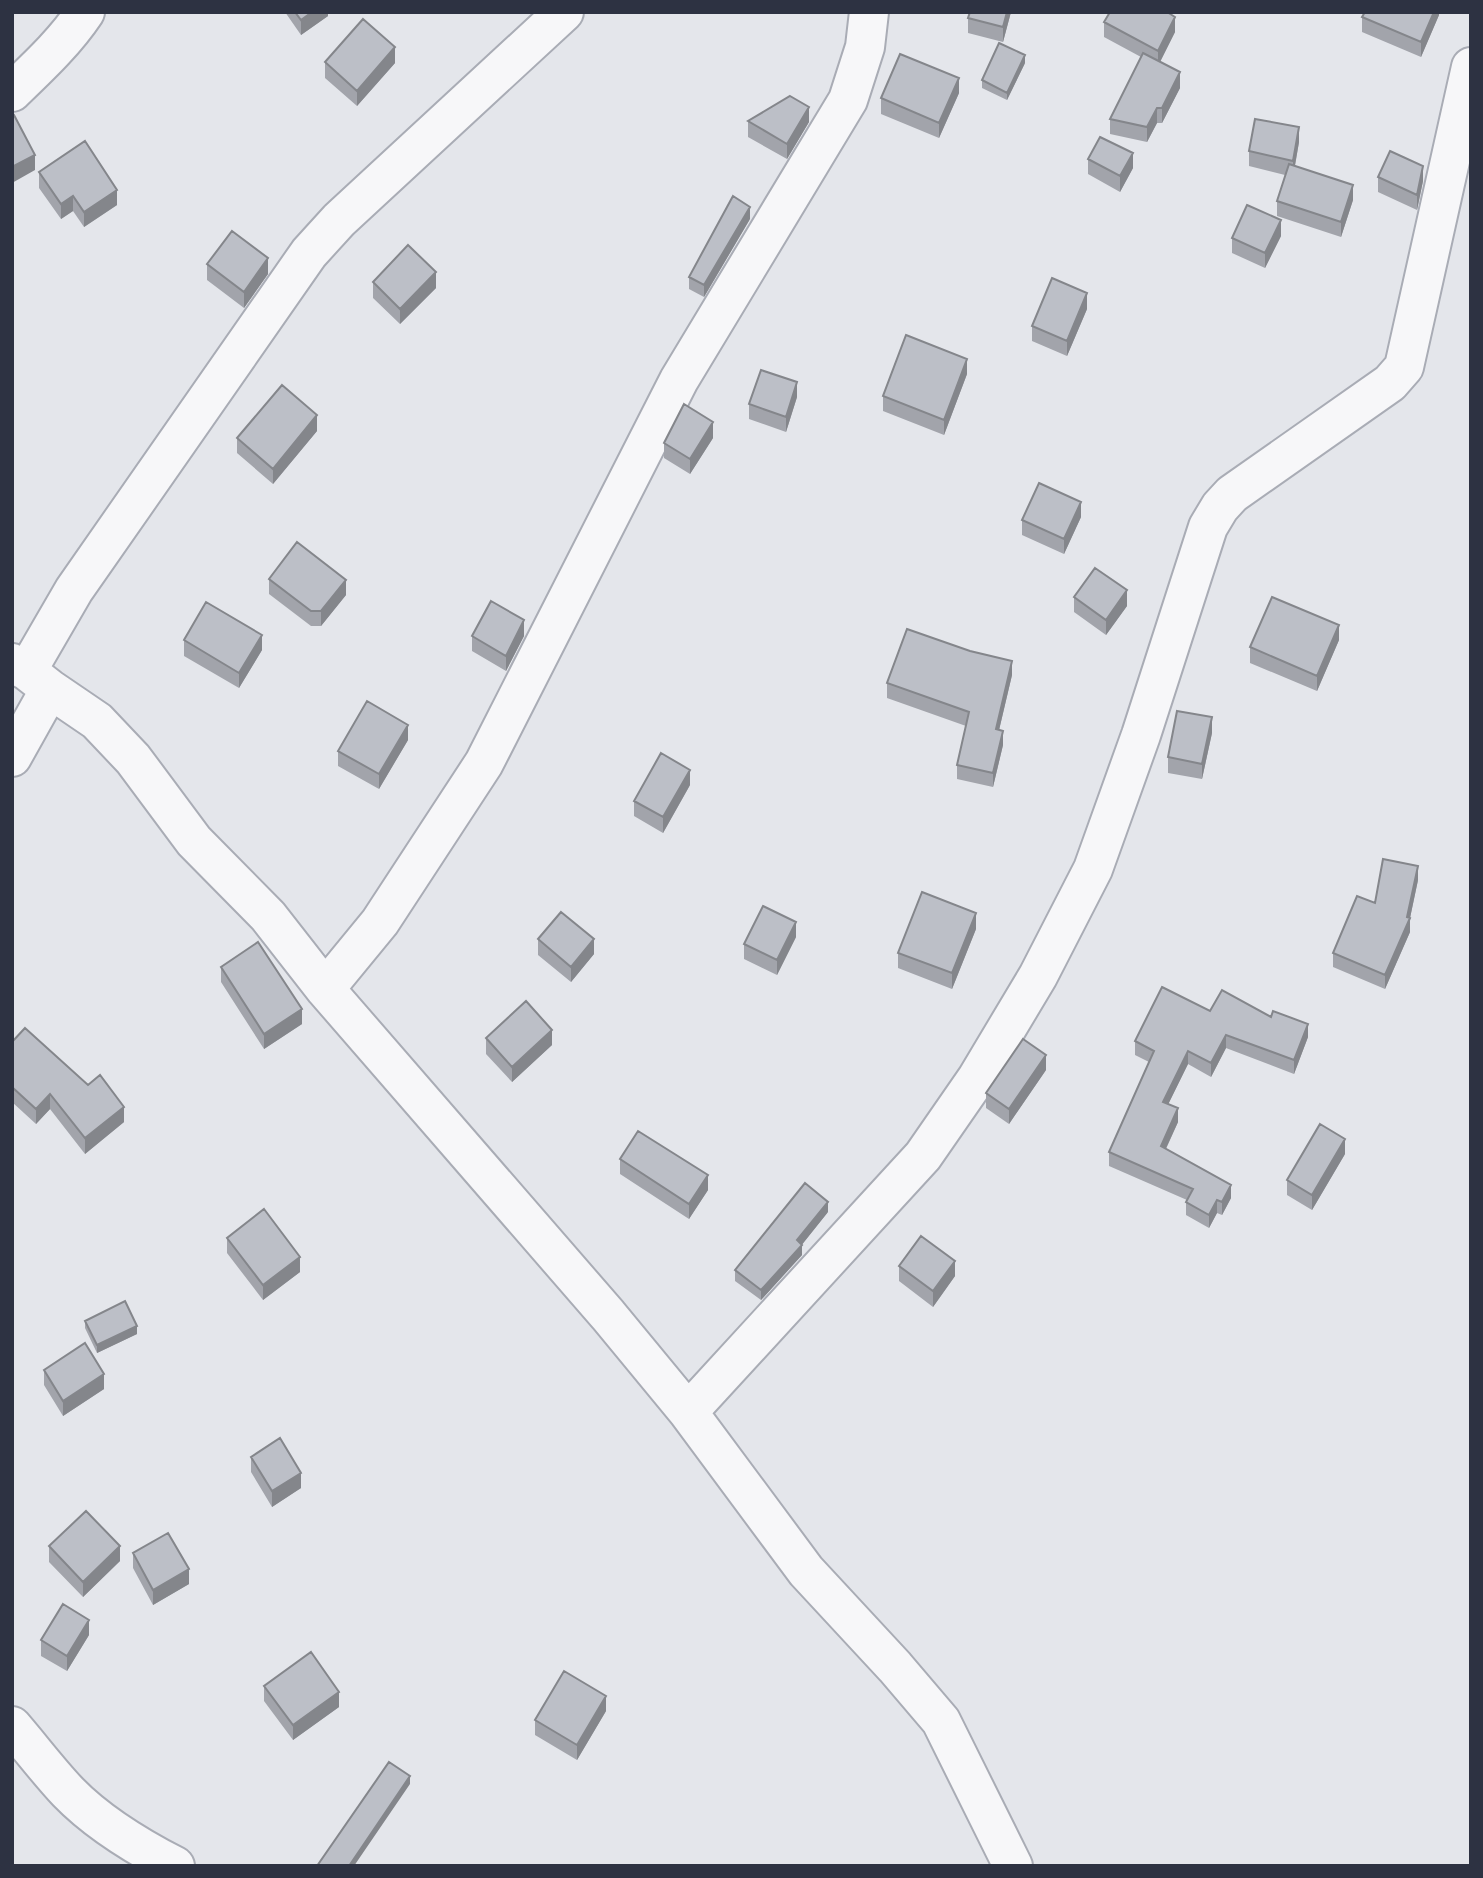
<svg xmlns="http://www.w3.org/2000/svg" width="1483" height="1878" viewBox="0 0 1483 1878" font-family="Barlow,sans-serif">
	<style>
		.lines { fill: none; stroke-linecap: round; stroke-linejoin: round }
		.minor-casing { stroke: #a9acb5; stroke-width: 42 }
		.minor { stroke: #f7f7f9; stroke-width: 38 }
		.wall { fill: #a2a4ab }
		.shaded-wall { fill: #84868b }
		.building { fill: #bcbfc7; stroke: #84868b; stroke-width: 2 }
	</style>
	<rect width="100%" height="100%" fill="#e4e6eb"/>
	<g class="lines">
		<!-- minor casing -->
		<g class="minor-casing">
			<path id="minor" d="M 12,92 C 38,67 65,42 85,12
				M 12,663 L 27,671 L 50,689 L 97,721 L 133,759 L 194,841 L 268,916 L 325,989 L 608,1315 L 688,1412 L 806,1571 L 895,1667 L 941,1721 L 1013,1866
				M 27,671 L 74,590 L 309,253 L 339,220 L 564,12
				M 12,757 L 50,689
				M 325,989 L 380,922 L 484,763 L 679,380 L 848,100 L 865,47 L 869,12
				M 688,1412 L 923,1156 L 977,1078 L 1038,976 L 1093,869 L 1141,735 L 1208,527 L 1220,507 L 1232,494 L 1390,383 L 1404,367 L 1471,67
				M 12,1726 C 31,1748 49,1772 68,1792 C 98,1823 138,1847 175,1866"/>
		</g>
		<!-- minor -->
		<use href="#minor" class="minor"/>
	</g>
	<!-- wall -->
	<path class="wall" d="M 285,12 L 328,12 L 328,16 L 301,35 Z
		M 970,12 L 1011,12 L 1003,42 L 968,33 L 968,18 Z
		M 1439,12 L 1439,15 L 1421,57 L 1362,32 L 1362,17 Z
		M 1104,22 L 1175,32 L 1160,62 L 1180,88 L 1162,123 L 1157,123 L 1147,142 L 1110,134 L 1110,119 L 1141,57 L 1104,37 Z
		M 325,62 L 395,63 L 357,106 L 325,78 Z
		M 1025,63 L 1007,100 L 982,88 L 982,80 Z
		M 959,93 L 939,138 L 881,114 L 881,98 Z
		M 748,121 L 809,122 L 787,159 L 748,137 Z
		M 1299,142 L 1295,166 L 1353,200 L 1341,237 L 1277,216 L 1277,201 L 1285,175 L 1249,166 L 1249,151 Z
		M 1088,159 L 1133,168 L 1120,192 L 1088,174 Z
		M 39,172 L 117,205 L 84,227 L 73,211 L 61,219 L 39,188 Z
		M 1378,177 L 1423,181 L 1417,210 L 1378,192 Z
		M 750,219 L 704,297 L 689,289 L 689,277 Z
		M 1281,236 L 1265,268 L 1232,253 L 1232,238 Z
		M 207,264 L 268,274 L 244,308 L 207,280 Z
		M 373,282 L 436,288 L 400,324 L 373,298 Z
		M 1087,309 L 1067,356 L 1032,341 L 1032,326 Z
		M 967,374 L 944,435 L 883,411 L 883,396 Z
		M 797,397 L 786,432 L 749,419 L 749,404 Z
		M 317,431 L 273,484 L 237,453 L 237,438 Z
		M 713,438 L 690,474 L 664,458 L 664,443 Z
		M 1081,517 L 1064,554 L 1022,535 L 1022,520 Z
		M 269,579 L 346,595 L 321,626 L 311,626 L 269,594 Z
		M 1074,597 L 1127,606 L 1106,635 L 1074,612 Z
		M 472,636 L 524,636 L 506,671 L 472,651 Z
		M 184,640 L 262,650 L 239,688 L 184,656 Z
		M 1339,640 L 1317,691 L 1250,663 L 1250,647 Z
		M 1012,675 L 999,730 L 1003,745 L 993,787 L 957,779 L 957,765 L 966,726 L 887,698 L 887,683 Z
		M 1212,733 L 1202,779 L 1168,773 L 1168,757 Z
		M 408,740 L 379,789 L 338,766 L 338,751 Z
		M 690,785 L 663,833 L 634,816 L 634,801 Z
		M 1418,880 L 1410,918 L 1410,932 L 1385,989 L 1333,967 L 1333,953 Z
		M 976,929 L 952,989 L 898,968 L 898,953 Z
		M 796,937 L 777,975 L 744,959 L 744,944 Z
		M 538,939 L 594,954 L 571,982 L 538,955 Z
		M 221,967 L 302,1024 L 264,1049 L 221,982 Z
		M 1210,1011 L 1308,1037 L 1294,1074 L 1226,1048 L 1211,1077 L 1188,1064 L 1168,1104 L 1178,1122 L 1166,1149 L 1231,1198 L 1222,1215 L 1217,1213 L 1209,1228 L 1186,1215 L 1186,1202 L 1187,1200 L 1109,1166 L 1109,1152 L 1149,1062 L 1135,1055 L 1135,1041 Z
		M 486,1038 L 552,1045 L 512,1082 L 486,1054 Z
		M 12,1042 L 124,1122 L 85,1154 L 50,1109 L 36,1124 L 12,1102 Z
		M 1046,1070 L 1009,1124 L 986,1108 L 986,1093 Z
		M 1345,1154 L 1312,1210 L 1287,1195 L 1287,1180 Z
		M 620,1159 L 708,1190 L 689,1219 L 620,1174 Z
		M 828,1212 L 802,1244 L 802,1255 L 761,1300 L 735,1281 L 735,1270 Z
		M 227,1238 L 300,1272 L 263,1300 L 227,1253 Z
		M 899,1266 L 955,1276 L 933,1307 L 899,1281 Z
		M 85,1321 L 137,1334 L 97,1353 L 85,1328 Z
		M 44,1370 L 104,1389 L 63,1416 L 44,1385 Z
		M 251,1457 L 301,1488 L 272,1507 L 251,1472 Z
		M 49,1546 L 120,1561 L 83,1597 L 49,1562 Z
		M 133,1553 L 189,1584 L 153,1605 L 133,1568 Z
		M 89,1635 L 67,1671 L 41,1656 L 41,1640 Z
		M 264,1686 L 339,1707 L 293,1740 L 264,1701 Z
		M 606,1711 L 577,1760 L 535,1735 L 535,1720 Z"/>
	<!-- shaded-wall -->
	<path class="shaded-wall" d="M 312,12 L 328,12 L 328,16 L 301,35 L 301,20 Z
		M 1007,12 L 1011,12 L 1003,42 L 1003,27 Z
		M 1434,12 L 1439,12 L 1439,15 L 1421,57 L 1421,42 Z
		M 1175,17 L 1175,32 L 1158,66 L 1158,51 Z
		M 395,47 L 395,63 L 357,106 L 357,91 Z
		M 1025,55 L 1025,63 L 1007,100 L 1007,93 Z
		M 1180,72 L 1180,88 L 1162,123 L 1162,108 Z
		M 959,78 L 959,93 L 939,138 L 939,123 Z
		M 809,107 L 809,122 L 787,159 L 787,144 Z
		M 1157,108 L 1157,123 L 1147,142 L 1147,127 Z
		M 1299,127 L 1299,142 L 1293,176 L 1293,161 Z
		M 1133,153 L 1133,168 L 1120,192 L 1120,176 Z
		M 35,155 L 35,170 L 12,183 L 12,167 Z
		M 1423,166 L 1423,181 L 1417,210 L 1417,195 Z
		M 1353,185 L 1353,200 L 1341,237 L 1341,222 Z
		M 117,190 L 117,205 L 84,227 L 84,212 Z
		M 73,196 L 73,211 L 61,219 L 61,204 Z
		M 750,207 L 750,219 L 704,297 L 704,285 Z
		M 1281,220 L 1281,236 L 1265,268 L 1265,253 Z
		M 268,258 L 268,274 L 244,308 L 244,292 Z
		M 436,272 L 436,288 L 400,324 L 400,309 Z
		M 1087,293 L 1087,309 L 1067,356 L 1067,341 Z
		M 967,359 L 967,374 L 944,435 L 944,420 Z
		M 797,382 L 797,397 L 786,432 L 786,417 Z
		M 317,415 L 317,431 L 273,484 L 273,469 Z
		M 713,422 L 713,438 L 690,474 L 690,459 Z
		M 1081,502 L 1081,517 L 1064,554 L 1064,539 Z
		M 346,580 L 346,595 L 321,626 L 321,611 Z
		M 1127,590 L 1127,606 L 1106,635 L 1106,620 Z
		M 524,620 L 524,636 L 506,671 L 506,656 Z
		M 1339,625 L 1339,640 L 1317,691 L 1317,676 Z
		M 262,635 L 262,650 L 239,688 L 239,673 Z
		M 1012,661 L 1012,675 L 996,743 L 996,729 Z
		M 1212,717 L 1212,733 L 1202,779 L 1202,764 Z
		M 408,725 L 408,740 L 379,789 L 379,774 Z
		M 1003,731 L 1003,745 L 993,787 L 993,773 Z
		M 690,770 L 690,785 L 663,833 L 663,817 Z
		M 1418,866 L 1418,880 L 1410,918 L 1410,932 L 1385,989 L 1385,975 L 1407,917 Z
		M 976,913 L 976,929 L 952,989 L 952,973 Z
		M 796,922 L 796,937 L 777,975 L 777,960 Z
		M 594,939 L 594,954 L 571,982 L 571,967 Z
		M 302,1009 L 302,1024 L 264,1049 L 264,1034 Z
		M 1308,1024 L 1308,1037 L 1294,1074 L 1294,1060 Z
		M 552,1030 L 552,1045 L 512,1082 L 512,1067 Z
		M 1226,1035 L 1226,1048 L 1211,1077 L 1211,1063 Z
		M 1188,1051 L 1188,1064 L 1163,1115 L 1163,1102 Z
		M 1046,1055 L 1046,1070 L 1009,1124 L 1009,1109 Z
		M 50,1094 L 50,1109 L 36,1124 L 36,1109 Z
		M 124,1107 L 124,1122 L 85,1154 L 85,1138 Z
		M 1178,1108 L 1178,1122 L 1161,1159 L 1161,1146 Z
		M 1345,1139 L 1345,1154 L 1312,1210 L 1312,1195 Z
		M 708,1175 L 708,1190 L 689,1219 L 689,1204 Z
		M 1231,1185 L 1231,1198 L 1222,1215 L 1222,1202 Z
		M 1217,1200 L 1217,1213 L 1209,1228 L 1209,1215 Z
		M 828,1202 L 828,1212 L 797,1251 L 797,1240 Z
		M 802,1245 L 802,1255 L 761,1300 L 761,1290 Z
		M 300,1257 L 300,1272 L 263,1300 L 263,1285 Z
		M 955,1261 L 955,1276 L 933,1307 L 933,1291 Z
		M 137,1326 L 137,1334 L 97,1353 L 97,1345 Z
		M 104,1374 L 104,1389 L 63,1416 L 63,1401 Z
		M 301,1473 L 301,1488 L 272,1507 L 272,1491 Z
		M 120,1546 L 120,1561 L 83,1597 L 83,1582 Z
		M 189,1569 L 189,1584 L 153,1605 L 153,1590 Z
		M 89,1620 L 89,1635 L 67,1671 L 67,1656 Z
		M 339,1692 L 339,1707 L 293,1740 L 293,1725 Z
		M 606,1696 L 606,1711 L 577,1760 L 577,1745 Z
		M 410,1776 L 410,1784 L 354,1866 L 349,1866 Z"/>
	<!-- building -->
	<path class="building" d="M 295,12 L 312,12 L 301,20 Z
		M 970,12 L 1007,12 L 1003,27 L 968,18 Z
		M 1110,12 L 1167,12 L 1175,17 L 1158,51 L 1104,22 Z
		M 1365,12 L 1434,12 L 1421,42 L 1362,17 Z
		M 363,19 L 395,47 L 357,91 L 325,62 Z
		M 999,43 L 1025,55 L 1007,93 L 982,80 Z
		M 1143,53 L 1180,72 L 1162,108 L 1157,108 L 1147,127 L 1110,119 Z
		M 900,54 L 959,78 L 939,123 L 881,98 Z
		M 790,96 L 809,107 L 787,144 L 748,121 Z
		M 14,115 L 35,155 L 12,167 L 12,116 Z
		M 1255,119 L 1299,127 L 1293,161 L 1249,151 Z
		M 1100,137 L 1133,153 L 1120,176 L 1088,159 Z
		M 85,141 L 117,190 L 84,212 L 73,196 L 61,204 L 39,172 Z
		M 1390,151 L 1423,166 L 1417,195 L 1378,177 Z
		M 1289,164 L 1353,185 L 1341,222 L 1277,201 Z
		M 733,196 L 750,207 L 704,285 L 689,277 Z
		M 1247,205 L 1281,220 L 1265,253 L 1232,238 Z
		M 232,231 L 268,258 L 244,292 L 207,264 Z
		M 408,245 L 436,272 L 400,309 L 373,282 Z
		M 1052,278 L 1087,293 L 1067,341 L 1032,326 Z
		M 906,335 L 967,359 L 944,420 L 883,396 Z
		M 761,370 L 797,382 L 786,417 L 749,404 Z
		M 282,385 L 317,415 L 273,469 L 237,438 Z
		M 684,404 L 713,422 L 690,459 L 664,443 Z
		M 1039,483 L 1081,502 L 1064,539 L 1022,520 Z
		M 297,542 L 346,580 L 321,611 L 311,611 L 269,579 Z
		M 1095,568 L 1127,590 L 1106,620 L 1074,597 Z
		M 1272,597 L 1339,625 L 1317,676 L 1250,647 Z
		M 491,601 L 524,620 L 506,656 L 472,636 Z
		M 206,602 L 262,635 L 239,673 L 184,640 Z
		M 907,629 L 970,651 L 1012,661 L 996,729 L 1003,731 L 993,773 L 957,765 L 969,712 L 887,683 Z
		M 367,701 L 408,725 L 379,774 L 338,751 Z
		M 1177,711 L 1212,717 L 1202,764 L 1168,757 Z
		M 661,753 L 690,770 L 663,817 L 634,801 Z
		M 1383,859 L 1418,866 L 1407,917 L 1410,918 L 1385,975 L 1333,953 L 1357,896 L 1375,903 Z
		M 922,892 L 976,913 L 952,973 L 898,953 Z
		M 763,906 L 796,922 L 777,960 L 744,944 Z
		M 561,912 L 594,939 L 571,967 L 538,939 Z
		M 258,942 L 302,1009 L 264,1034 L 221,967 Z
		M 1162,987 L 1210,1011 L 1222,990 L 1271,1017 L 1273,1011 L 1308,1024 L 1294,1060 L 1226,1035 L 1211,1063 L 1188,1051 L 1163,1102 L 1178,1108 L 1161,1146 L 1231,1185 L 1222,1202 L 1217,1200 L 1209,1215 L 1186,1202 L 1193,1189 L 1109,1152 L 1154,1051 L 1135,1041 Z
		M 526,1001 L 552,1030 L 512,1067 L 486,1038 Z
		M 25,1028 L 88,1085 L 100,1075 L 124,1107 L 85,1138 L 50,1094 L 36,1109 L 12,1087 L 12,1042 Z
		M 1023,1039 L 1046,1055 L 1009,1109 L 986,1093 Z
		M 1320,1124 L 1345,1139 L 1312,1195 L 1287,1180 Z
		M 638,1131 L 708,1175 L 689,1204 L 620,1159 Z
		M 805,1183 L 828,1202 L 797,1240 L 802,1245 L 761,1290 L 735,1270 Z
		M 264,1209 L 300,1257 L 263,1285 L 227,1238 Z
		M 921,1236 L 955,1261 L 933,1291 L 899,1266 Z
		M 125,1301 L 137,1326 L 97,1345 L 85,1321 Z
		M 85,1343 L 104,1374 L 63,1401 L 44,1370 Z
		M 280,1438 L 301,1473 L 272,1491 L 251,1457 Z
		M 86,1511 L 120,1546 L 83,1582 L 49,1546 Z
		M 168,1533 L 189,1569 L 153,1590 L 133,1553 Z
		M 63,1604 L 89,1620 L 67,1656 L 41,1640 Z
		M 311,1652 L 339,1692 L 293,1725 L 264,1686 Z
		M 564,1671 L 606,1696 L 577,1745 L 535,1720 Z
		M 389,1762 L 410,1776 L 349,1866 L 317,1866 Z"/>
	<!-- border -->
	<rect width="1483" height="1878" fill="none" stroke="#2d3242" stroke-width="28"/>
</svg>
